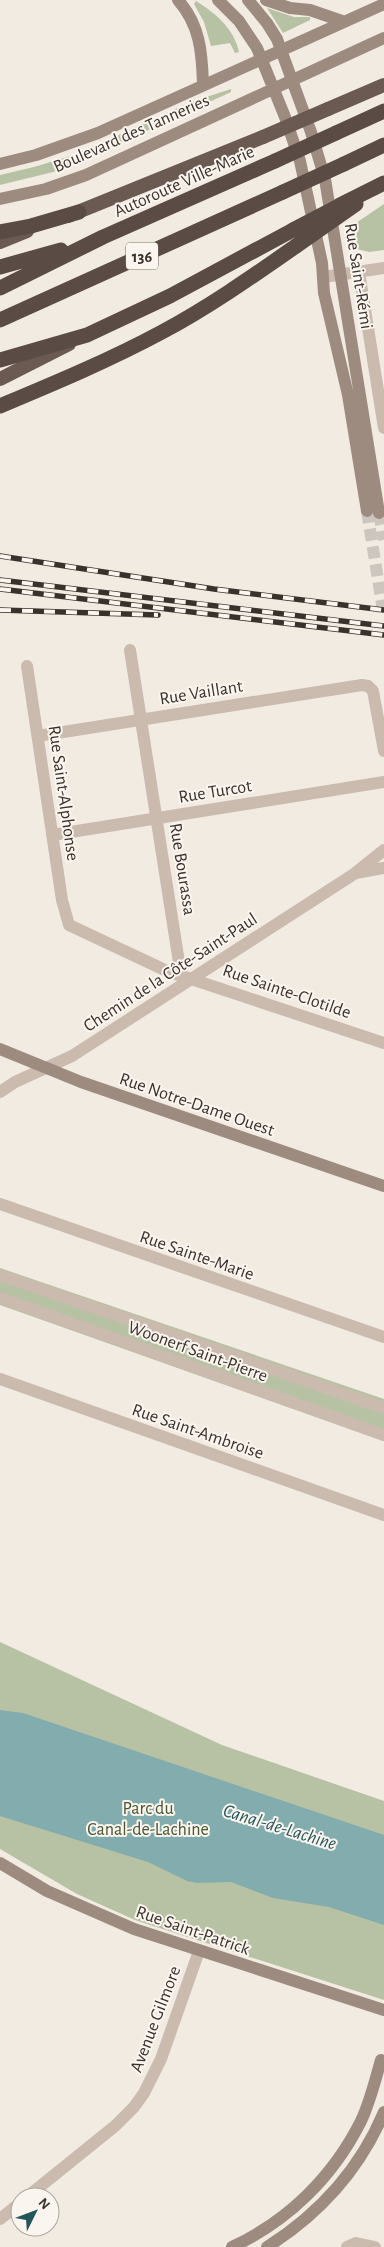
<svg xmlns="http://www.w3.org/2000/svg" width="384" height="2247" viewBox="0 0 384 2247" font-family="'Alegreya Sans',sans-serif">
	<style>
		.green { fill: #b7c1a3 }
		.water { fill: #83acae }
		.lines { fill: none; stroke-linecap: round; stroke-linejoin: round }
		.secondary-tunnel { stroke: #cdc6be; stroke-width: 12; stroke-dasharray: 12 6; stroke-linecap: butt }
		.minor { stroke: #cabbae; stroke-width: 12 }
		.secondary { stroke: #9e8b80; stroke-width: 12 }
		.trunk { stroke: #6a5a52; stroke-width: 14 }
		.motorway { stroke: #5a4b44; stroke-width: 15 }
		.rail-casing { stroke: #3a312c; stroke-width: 5.5 }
		.rail { stroke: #faf5ef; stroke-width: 4; stroke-dasharray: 11; stroke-linecap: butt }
		.trunk-bridge { stroke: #6a5a52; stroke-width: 14 }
		.motorway-bridge { stroke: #5a4b44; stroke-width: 15 }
		.labels { text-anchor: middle; stroke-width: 4; stroke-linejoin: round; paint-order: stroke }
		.shield { fill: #faf5ef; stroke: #746c66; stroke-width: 1 }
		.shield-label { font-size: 16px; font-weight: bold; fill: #3a312c }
		.street-label { font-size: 18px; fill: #3a312c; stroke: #faf5ef }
		.park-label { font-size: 18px; fill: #485631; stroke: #faf5ef }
		.water-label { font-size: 19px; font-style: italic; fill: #245559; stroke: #faf5ef }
	</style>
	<rect width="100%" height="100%" fill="#f2ebe2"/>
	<!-- green -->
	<path class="green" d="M 196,1 C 215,13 234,28 239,52 L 235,53 L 230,43 L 211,46 L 204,22 L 194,4 Z
		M 267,8 L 294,17 L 310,17 L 310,20 L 283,33 Z
		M 231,89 L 231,92 L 77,163 L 53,172 L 0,185 L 0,175 L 34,167 L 77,154 L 191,102 Z
		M 384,204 L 384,250 L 369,252 L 357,249 L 353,225 Z
		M 0,1268 L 384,1399 L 384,1441 L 0,1305 Z
		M 0,1642 L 222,1745 L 384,1801 L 384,2000 L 135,1920 L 77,1894 L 0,1849 Z"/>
	<!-- water -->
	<path class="water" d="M 0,1710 L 23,1713 L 384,1835 L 384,1925 L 329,1907 L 273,1898 L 231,1882 L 197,1883 L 187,1881 L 148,1862 L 0,1816 Z"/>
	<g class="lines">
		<!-- secondary-tunnel -->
		<path class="secondary-tunnel" d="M 367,511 L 384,617
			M 379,513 L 384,540"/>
		<!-- minor -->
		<path class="minor" d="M 359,272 L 384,428
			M 324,277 L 384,268
			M 130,650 L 181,975
			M 27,666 L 62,900 L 69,925 L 167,971 L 384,1043
			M 38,736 L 362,685 L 368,686 L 373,691 L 384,751
			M 52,835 L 384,782
			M 356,873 L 384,868
			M 0,1092 L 15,1082 L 72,1056 L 354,874 L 384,850
			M 0,1204 L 384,1337
			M 0,1275 L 384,1408
			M 0,1298 L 384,1435
			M 0,1379 L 384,1515
			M 27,2197 L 115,2126 L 134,2107 L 144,2093 L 161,2059 L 199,1951
			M 0,2219 L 20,2203
			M 347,2247 L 356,2243 L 375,2247"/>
		<!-- secondary -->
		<path class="secondary" d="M 178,0 C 200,25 202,52 203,84
			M 218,0 L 239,21 L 257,48 L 285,117 L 300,161 L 322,263 L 324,293 L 348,395 L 367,511
			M 248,0 L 267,23 L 277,39 L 311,132 L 325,179 L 379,513
			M 266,0 L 290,8 L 310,10 L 342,21
			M 0,164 L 36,155 L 98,133 L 384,4
			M 0,199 L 46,189 L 86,175 L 384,38
			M 0,1049 L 81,1082 L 384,1186
			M 0,1863 L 47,1891 L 134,1929 L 384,2010
			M 232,2247 C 288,2221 333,2177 361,2121 C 370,2102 375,2081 381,2060
			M 267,2247 C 319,2214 360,2169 384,2112"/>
		<!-- trunk -->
		<path class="trunk" d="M 328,109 L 384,85
			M 68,216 L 263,137
			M 0,242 L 27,231
			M 0,379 L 69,344"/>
		<!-- motorway -->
		<path class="motorway" d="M 336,133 L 384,111
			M 344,164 L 384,145
			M 340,205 L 384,183
			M 0,232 L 31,226 L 79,212
			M 0,267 L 61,250
			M 0,288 L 103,237 L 275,161
			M 0,320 L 283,192
			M 0,360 L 87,335 L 170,296 L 293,230
			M 0,406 C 55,383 110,360 162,332 C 209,307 253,276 296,246"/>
		<!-- rail casing -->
		<g class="rail-casing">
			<path id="rail" d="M 0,556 L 214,589 L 384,610
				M 0,580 L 384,626
				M 0,589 L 384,635
				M 0,610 L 158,615"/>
		</g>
		<!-- rail -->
		<use href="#rail" class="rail"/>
		<!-- trunk-bridge -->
		<path class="trunk-bridge" d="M 263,137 L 328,109"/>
		<!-- motorway-bridge -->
		<path class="motorway-bridge" d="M 275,161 L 336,133
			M 283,192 L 344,164
			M 293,230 L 339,206
			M 296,246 L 356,204"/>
	</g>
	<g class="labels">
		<!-- shield labels -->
		<rect class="shield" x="126" y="242.5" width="32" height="27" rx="4"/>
		<g class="shield-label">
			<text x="142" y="262">136</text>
		</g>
		<!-- street labels -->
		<g class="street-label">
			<text transform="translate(131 133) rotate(-24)" y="6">Boulevard des Tanneries</text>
			<text transform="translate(184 181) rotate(-24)" y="6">Autoroute Ville-Marie</text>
			<text transform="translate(359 276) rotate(81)" y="6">Rue Saint-Rémi</text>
			<text transform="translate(201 692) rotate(-9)" y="6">Rue Vaillant</text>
			<text transform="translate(215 791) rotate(-9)" y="6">Rue Turcot</text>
			<text transform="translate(64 793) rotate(82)" y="6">Rue Saint-Alphonse</text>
			<text transform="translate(183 869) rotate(81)" y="6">Rue Bourassa</text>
			<text transform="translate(170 972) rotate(-33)" y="6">Chemin de la Côte-Saint-Paul</text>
			<text transform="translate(287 991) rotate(19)" y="6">Rue Sainte-Clotilde</text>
			<text transform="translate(197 1104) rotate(19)" y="6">Rue Notre-Dame Ouest</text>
			<text transform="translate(197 1255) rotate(19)" y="6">Rue Sainte-Marie</text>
			<text transform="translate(198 1351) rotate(20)" y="6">Woonerf Saint-Pierre</text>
			<text transform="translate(198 1431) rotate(19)" y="6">Rue Saint-Ambroise</text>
			<text transform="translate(193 1930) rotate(19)" y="6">Rue Saint-Patrick</text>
			<text transform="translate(155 2019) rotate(-69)" y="6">Avenue Gilmore</text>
		</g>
		<!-- park labels -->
		<g class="park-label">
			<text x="148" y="1814">Parc du<tspan x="148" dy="21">Canal-de-Lachine</tspan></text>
		</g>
		<!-- water labels -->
		<g class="water-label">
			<text transform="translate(280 1826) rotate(17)" y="7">Canal-de-Lachine</text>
		</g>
	</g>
	<!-- north arrow -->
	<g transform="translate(35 2212) rotate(48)"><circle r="24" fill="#faf5ef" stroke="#ada7a1"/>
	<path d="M0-4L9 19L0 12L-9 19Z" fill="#245559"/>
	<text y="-8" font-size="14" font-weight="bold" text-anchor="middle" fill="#3a312c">N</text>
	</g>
</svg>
